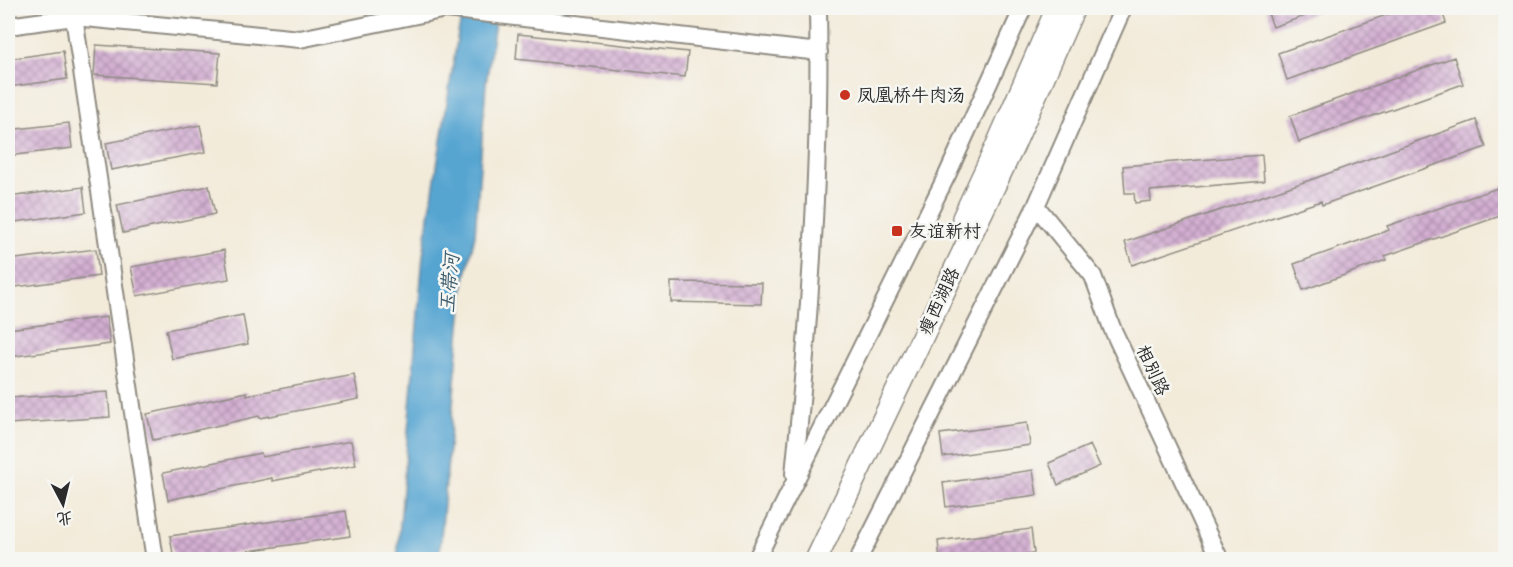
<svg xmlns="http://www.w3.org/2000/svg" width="1513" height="567" viewBox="0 0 1513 567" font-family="Kalam,'LXGW WenKai TC',sans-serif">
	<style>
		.water { fill: #57a5d1; stroke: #41687e; stroke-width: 1.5 }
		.building { fill: url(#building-cross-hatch) }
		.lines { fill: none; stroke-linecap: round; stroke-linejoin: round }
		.minor-casing { stroke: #8f8b82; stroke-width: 20 }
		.major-casing { stroke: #8f8b82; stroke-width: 24 }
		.minor { stroke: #fff; stroke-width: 16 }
		.major { stroke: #fff; stroke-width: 21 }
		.poi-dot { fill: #c8321e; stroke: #f6f6f2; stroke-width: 2 }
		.labels { text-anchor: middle; stroke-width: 5; stroke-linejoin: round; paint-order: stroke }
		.poi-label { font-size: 18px; fill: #2b2b2b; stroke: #f6f6f2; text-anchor: start }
		.street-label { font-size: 18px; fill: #2b2b2b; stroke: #f6f6f2 }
		.water-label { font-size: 20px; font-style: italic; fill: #3d5c6d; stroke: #f6f6f2 }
	</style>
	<defs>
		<pattern id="building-cross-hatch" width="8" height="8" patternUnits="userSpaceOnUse" patternTransform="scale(1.5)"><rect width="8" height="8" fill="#d3aed2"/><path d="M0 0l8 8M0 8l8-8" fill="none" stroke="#ab8eab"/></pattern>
	</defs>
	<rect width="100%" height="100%" fill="#f6f6f2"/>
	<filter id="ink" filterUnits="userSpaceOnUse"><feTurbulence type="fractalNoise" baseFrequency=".0167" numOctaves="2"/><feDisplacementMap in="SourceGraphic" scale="12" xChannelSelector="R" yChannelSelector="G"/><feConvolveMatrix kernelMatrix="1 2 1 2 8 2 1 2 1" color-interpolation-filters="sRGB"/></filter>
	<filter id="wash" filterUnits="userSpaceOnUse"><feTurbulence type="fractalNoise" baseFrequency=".008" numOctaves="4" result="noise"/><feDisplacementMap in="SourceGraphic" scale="24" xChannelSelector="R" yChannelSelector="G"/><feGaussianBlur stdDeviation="1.35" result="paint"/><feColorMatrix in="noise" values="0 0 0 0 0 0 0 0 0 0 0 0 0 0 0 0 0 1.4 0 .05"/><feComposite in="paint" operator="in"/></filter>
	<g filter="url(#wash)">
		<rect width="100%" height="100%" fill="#f3ebda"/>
		<!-- water -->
		<path class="water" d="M 464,8 L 497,8 L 486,84 L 475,235 L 464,283 L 439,559 L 397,560 L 423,255 L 458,33 Z"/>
		<g id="blocks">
			<!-- building -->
			<path class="building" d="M 1266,8 L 1324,8 L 1325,9 L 1273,27 Z
				M 1406,8 L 1441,8 L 1446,23 L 1287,80 L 1278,53 Z
				M 518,34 L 688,52 L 685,77 L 516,59 Z
				M 96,45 L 220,53 L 217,83 L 94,75 Z
				M 63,51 L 67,79 L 8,87 L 8,59 Z
				M 1454,57 L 1463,84 L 1299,142 L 1290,116 Z
				M 1476,120 L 1486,147 L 1322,205 L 1321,201 L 1132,265 L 1125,242 L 1313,179 Z
				M 69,123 L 72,148 L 8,156 L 8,130 Z
				M 200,125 L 206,152 L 111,170 L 106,143 Z
				M 1262,155 L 1264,181 L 1150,191 L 1151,201 L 1135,203 L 1134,193 L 1125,193 L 1123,166 Z
				M 1506,185 L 1506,214 L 1385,256 L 1386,260 L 1303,290 L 1294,264 L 1389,230 L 1387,226 Z
				M 209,186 L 215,214 L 123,233 L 117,205 Z
				M 83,187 L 86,212 L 8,223 L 8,197 Z
				M 96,249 L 99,276 L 8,288 L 8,260 Z
				M 224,250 L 229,279 L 137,296 L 131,267 Z
				M 671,282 L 762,283 L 761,304 L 671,302 Z
				M 243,315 L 248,344 L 172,359 L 166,330 Z
				M 106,317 L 110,344 L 8,357 L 8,329 Z
				M 354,375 L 359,399 L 260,418 L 259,416 L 153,440 L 147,414 L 247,392 L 247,395 Z
				M 108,392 L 110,417 L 8,424 L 8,398 Z
				M 1027,423 L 1030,445 L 943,457 L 940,434 Z
				M 351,441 L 356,465 L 272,481 L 272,478 L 168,500 L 163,473 L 261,453 L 262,457 Z
				M 1090,445 L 1100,466 L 1058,485 L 1049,463 Z
				M 1033,470 L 1037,495 L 946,507 L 943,483 Z
				M 346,511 L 350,536 L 186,560 L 174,560 L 170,536 Z
				M 1031,529 L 1034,553 L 980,560 L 940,560 L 938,541 Z"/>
		</g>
	</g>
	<g filter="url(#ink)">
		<use href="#blocks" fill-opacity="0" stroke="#8f8b82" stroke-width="1.5"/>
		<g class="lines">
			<!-- minor casing -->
			<g class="minor-casing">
				<path id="minor" d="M 74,17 L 155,560
					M 8,26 L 74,17 L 300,39 L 446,9 L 819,52
					M 1036,206 L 1093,276 L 1112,328 L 1220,560
					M 794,474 C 810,319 821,163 818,8
					M 756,560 L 948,173 L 1023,8
					M 858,560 L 1036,206 L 1123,8"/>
			</g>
			<!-- major casing -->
			<g class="major-casing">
				<path id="major" d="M 963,218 L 996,147 L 1057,8
					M 816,560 L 1013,147 L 1074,8"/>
			</g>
			<!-- minor -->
			<use href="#minor" class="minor"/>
			<!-- major -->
			<use href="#major" class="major"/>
		</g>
	</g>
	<!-- markers -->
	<g class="poi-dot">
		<circle cx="845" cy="95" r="6"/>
		<rect x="891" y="225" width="12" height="12" rx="3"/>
	</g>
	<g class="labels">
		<!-- poi labels -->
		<g class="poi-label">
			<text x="857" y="101">凤凰桥牛肉汤</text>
			<text x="909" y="237">友谊新村</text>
		</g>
		<!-- street labels -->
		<g class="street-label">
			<text transform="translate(939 301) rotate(-65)" y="6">瘦西湖路</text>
			<text transform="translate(1153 370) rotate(65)" y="6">相别路</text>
		</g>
		<!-- water labels -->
		<g class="water-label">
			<text transform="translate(449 283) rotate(-85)" y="7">玉带河</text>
		</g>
	</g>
	<!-- margin -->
	<rect width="1513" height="567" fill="none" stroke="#f6f6f2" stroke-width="30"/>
	<!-- north arrow -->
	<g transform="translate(63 504) rotate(173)" stroke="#f6f6f2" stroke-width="4.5" paint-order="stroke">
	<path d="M0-4.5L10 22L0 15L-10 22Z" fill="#2b2b2b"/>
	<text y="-9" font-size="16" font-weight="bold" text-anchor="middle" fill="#2b2b2b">北</text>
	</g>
</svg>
